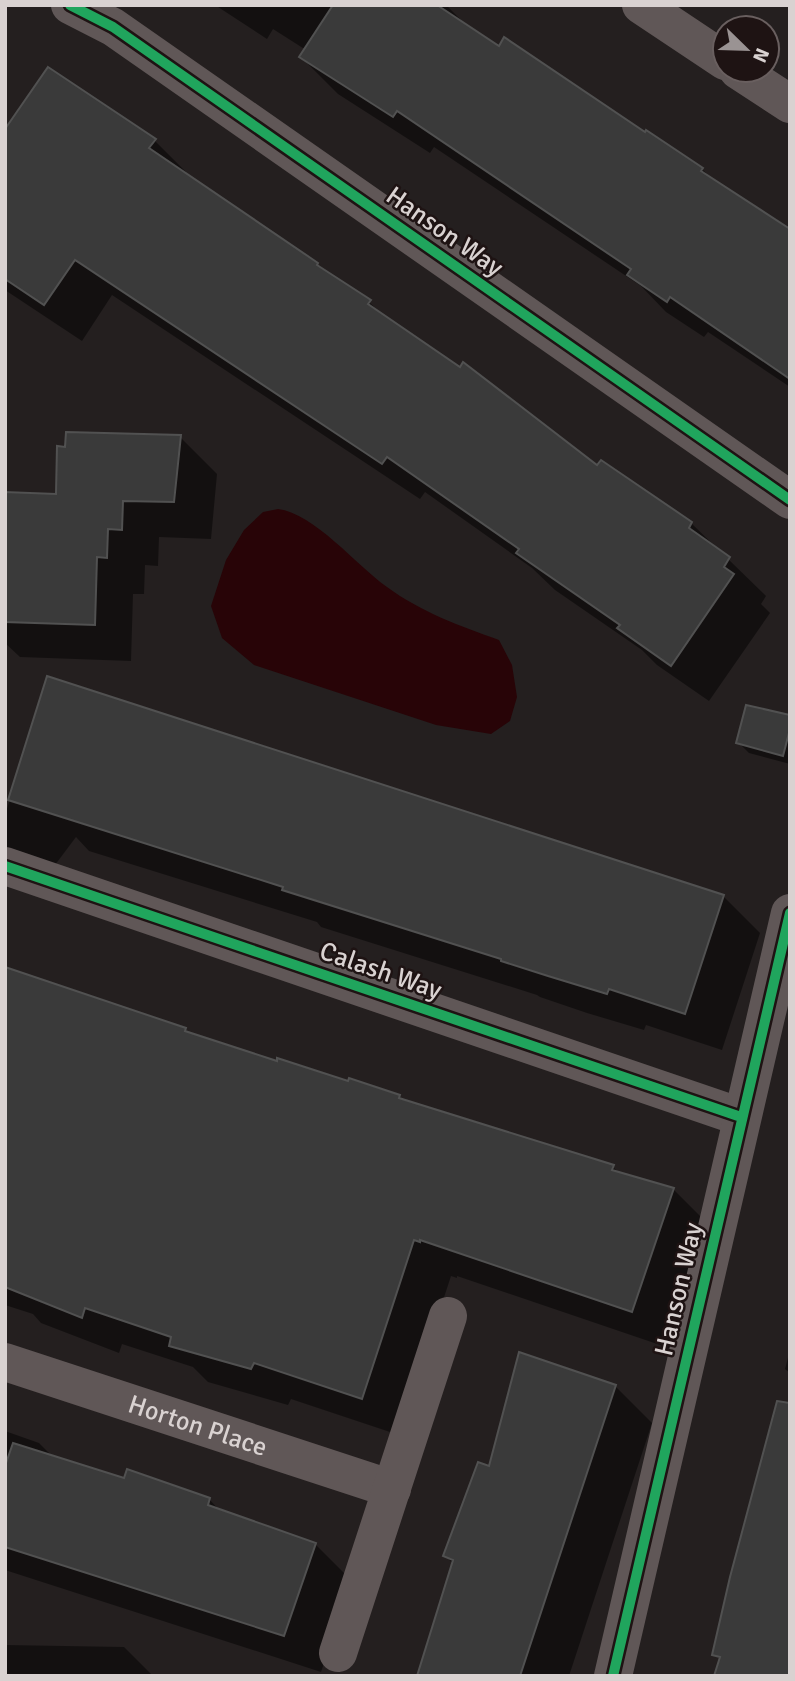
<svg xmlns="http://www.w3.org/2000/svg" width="795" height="1681" viewBox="0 0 795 1681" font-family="Signika,sans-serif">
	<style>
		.water { fill: #280407 }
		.shadow { fill: #0007 }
		.building { fill: #3a3a3a; stroke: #515151; stroke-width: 2 }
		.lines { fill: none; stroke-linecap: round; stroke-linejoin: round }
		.minor { stroke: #605757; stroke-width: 38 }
		.cycleway-casing { stroke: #1e1313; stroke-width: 15 }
		.cycleway { stroke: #20a55d; stroke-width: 10 }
		.labels { text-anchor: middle; stroke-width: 5; stroke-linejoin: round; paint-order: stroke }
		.street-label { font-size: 26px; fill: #d9d2d1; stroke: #1e1313 }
	</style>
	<rect width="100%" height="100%" fill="#241f1f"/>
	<!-- water -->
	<path class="water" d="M 278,509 C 314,513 357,566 387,587 C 421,612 460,626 499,640 L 512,665 L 517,697 L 510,721 L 491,734 L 436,725 L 254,665 L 222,638 L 211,606 L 226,560 L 244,530 L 263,512 Z"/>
	<!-- shadow -->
	<path class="shadow" d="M 215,5 L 446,5 L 464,23 L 463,25 L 702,169 L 714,181 L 790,232 L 790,387 L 708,332 L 704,337 L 666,312 L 641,286 L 434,147 L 430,153 L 338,94 L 301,57 L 306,50 L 273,29 L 267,39 Z
		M 5,131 L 154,140 L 191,177 L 317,264 L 327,274 L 369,302 L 386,318 L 597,467 L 691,523 L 766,596 L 761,604 L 770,613 L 709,701 L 657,665 L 642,650 L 555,590 L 532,568 L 425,492 L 420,499 L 112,295 L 82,341 L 5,290 Z
		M 180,437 L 217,474 L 211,539 L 159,537 L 158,566 L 145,565 L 144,594 L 133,594 L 131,661 L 20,657 L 5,643 L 5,553 L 58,496 Z
		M 49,678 L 723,896 L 760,933 L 722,1050 L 646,1025 L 644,1030 L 587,1013 L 540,997 L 537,995 L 321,927 L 317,922 L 89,851 L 76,837 L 43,881 L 5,858 L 5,815 Z
		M 790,717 L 790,764 L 749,753 L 738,742 Z
		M 5,969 L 185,1030 L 190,1034 L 278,1063 L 399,1097 L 402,1100 L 613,1167 L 621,1175 L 673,1189 L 710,1226 L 669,1348 L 457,1276 L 457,1278 L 451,1276 L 399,1435 L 291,1399 L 288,1405 L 208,1382 L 193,1367 L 122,1344 L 119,1353 L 41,1323 L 33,1314 L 5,1305 Z
		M 790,1350 L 790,1373 L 785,1369 Z
		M 615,1386 L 652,1423 L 569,1676 L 425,1676 L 453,1564 L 445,1555 L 491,1469 Z
		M 5,1431 L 39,1443 L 54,1458 L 125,1480 L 209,1499 L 221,1512 L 315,1544 L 352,1581 L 321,1672 L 5,1570 Z
		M 5,1645 L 124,1647 L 153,1676 L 5,1676 Z"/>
	<!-- building -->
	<path class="building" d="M 333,5 L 437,5 L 499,46 L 504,37 L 645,132 L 646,130 L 703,168 L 701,171 L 790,229 L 790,379 L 670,297 L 667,302 L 627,275 L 631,269 L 397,111 L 393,117 L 299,57 Z
		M 48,67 L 156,139 L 149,148 L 318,263 L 317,265 L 371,300 L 368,304 L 460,367 L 463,362 L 597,465 L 601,460 L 692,522 L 689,528 L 730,557 L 724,567 L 734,574 L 671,666 L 617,628 L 620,625 L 516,553 L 519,549 L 387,457 L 382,464 L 75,260 L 44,305 L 5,279 L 5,129 Z
		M 66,432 L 181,435 L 174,502 L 123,501 L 122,530 L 108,529 L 107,558 L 97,557 L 95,625 L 5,622 L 5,492 L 56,494 L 57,446 L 65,447 Z
		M 47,676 L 724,895 L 685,1014 L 609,989 L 607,994 L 548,976 L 501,961 L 501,959 L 282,890 L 283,887 L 8,800 Z
		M 746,705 L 790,715 L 790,729 L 783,756 L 736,743 Z
		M 5,967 L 186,1028 L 185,1031 L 277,1061 L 277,1058 L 348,1081 L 349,1078 L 400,1095 L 399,1098 L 614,1165 L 612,1170 L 674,1188 L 632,1312 L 420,1240 L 420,1242 L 414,1240 L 362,1399 L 254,1363 L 251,1369 L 169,1346 L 171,1337 L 85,1308 L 82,1318 L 5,1287 Z
		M 519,1352 L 616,1385 L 520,1676 L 417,1676 L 453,1560 L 443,1556 L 478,1462 L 489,1466 Z
		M 777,1401 L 790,1403 L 790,1676 L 714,1676 L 720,1657 L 712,1655 L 730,1577 Z
		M 13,1443 L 124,1478 L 127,1469 L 210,1498 L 208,1505 L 316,1543 L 284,1636 L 5,1547 L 5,1466 Z"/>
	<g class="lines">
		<!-- minor -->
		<g class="minor">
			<path d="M 70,5 L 113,27 L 790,500"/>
			<path d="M 641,5 L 725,61"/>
			<path d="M 738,70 L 790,104"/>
			<path d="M 5,866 L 741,1117"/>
			<path id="s1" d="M 5,1362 L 392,1489"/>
			<path d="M 338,1653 L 448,1316"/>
			<path d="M 613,1676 L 790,913"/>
		</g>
		<!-- cycleway casing -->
		<g class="cycleway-casing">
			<path id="cycleway" d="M 70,5 L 113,27 L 790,500
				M 5,866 L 741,1117
				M 613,1676 L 790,913"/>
		</g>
		<!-- cycleway -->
		<use href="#cycleway" class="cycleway"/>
	</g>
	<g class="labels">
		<!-- street labels -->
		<g class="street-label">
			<text transform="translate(445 231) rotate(35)" y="9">Hanson Way</text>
			<text transform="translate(381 970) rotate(19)" y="9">Calash Way</text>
			<text transform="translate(678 1289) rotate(-77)" y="9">Hanson Way</text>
			<text dy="9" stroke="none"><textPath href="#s1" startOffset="203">Horton Place</textPath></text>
		</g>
	</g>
	<!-- border -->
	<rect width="795" height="1681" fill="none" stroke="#d9d2d1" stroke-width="14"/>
	<!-- north arrow -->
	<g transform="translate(746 49) rotate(113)"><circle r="33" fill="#1e1313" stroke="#695f5f" stroke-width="2"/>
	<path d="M0-5L12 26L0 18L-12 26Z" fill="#9a9393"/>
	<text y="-10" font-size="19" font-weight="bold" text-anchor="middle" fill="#d9d2d1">N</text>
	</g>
</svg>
